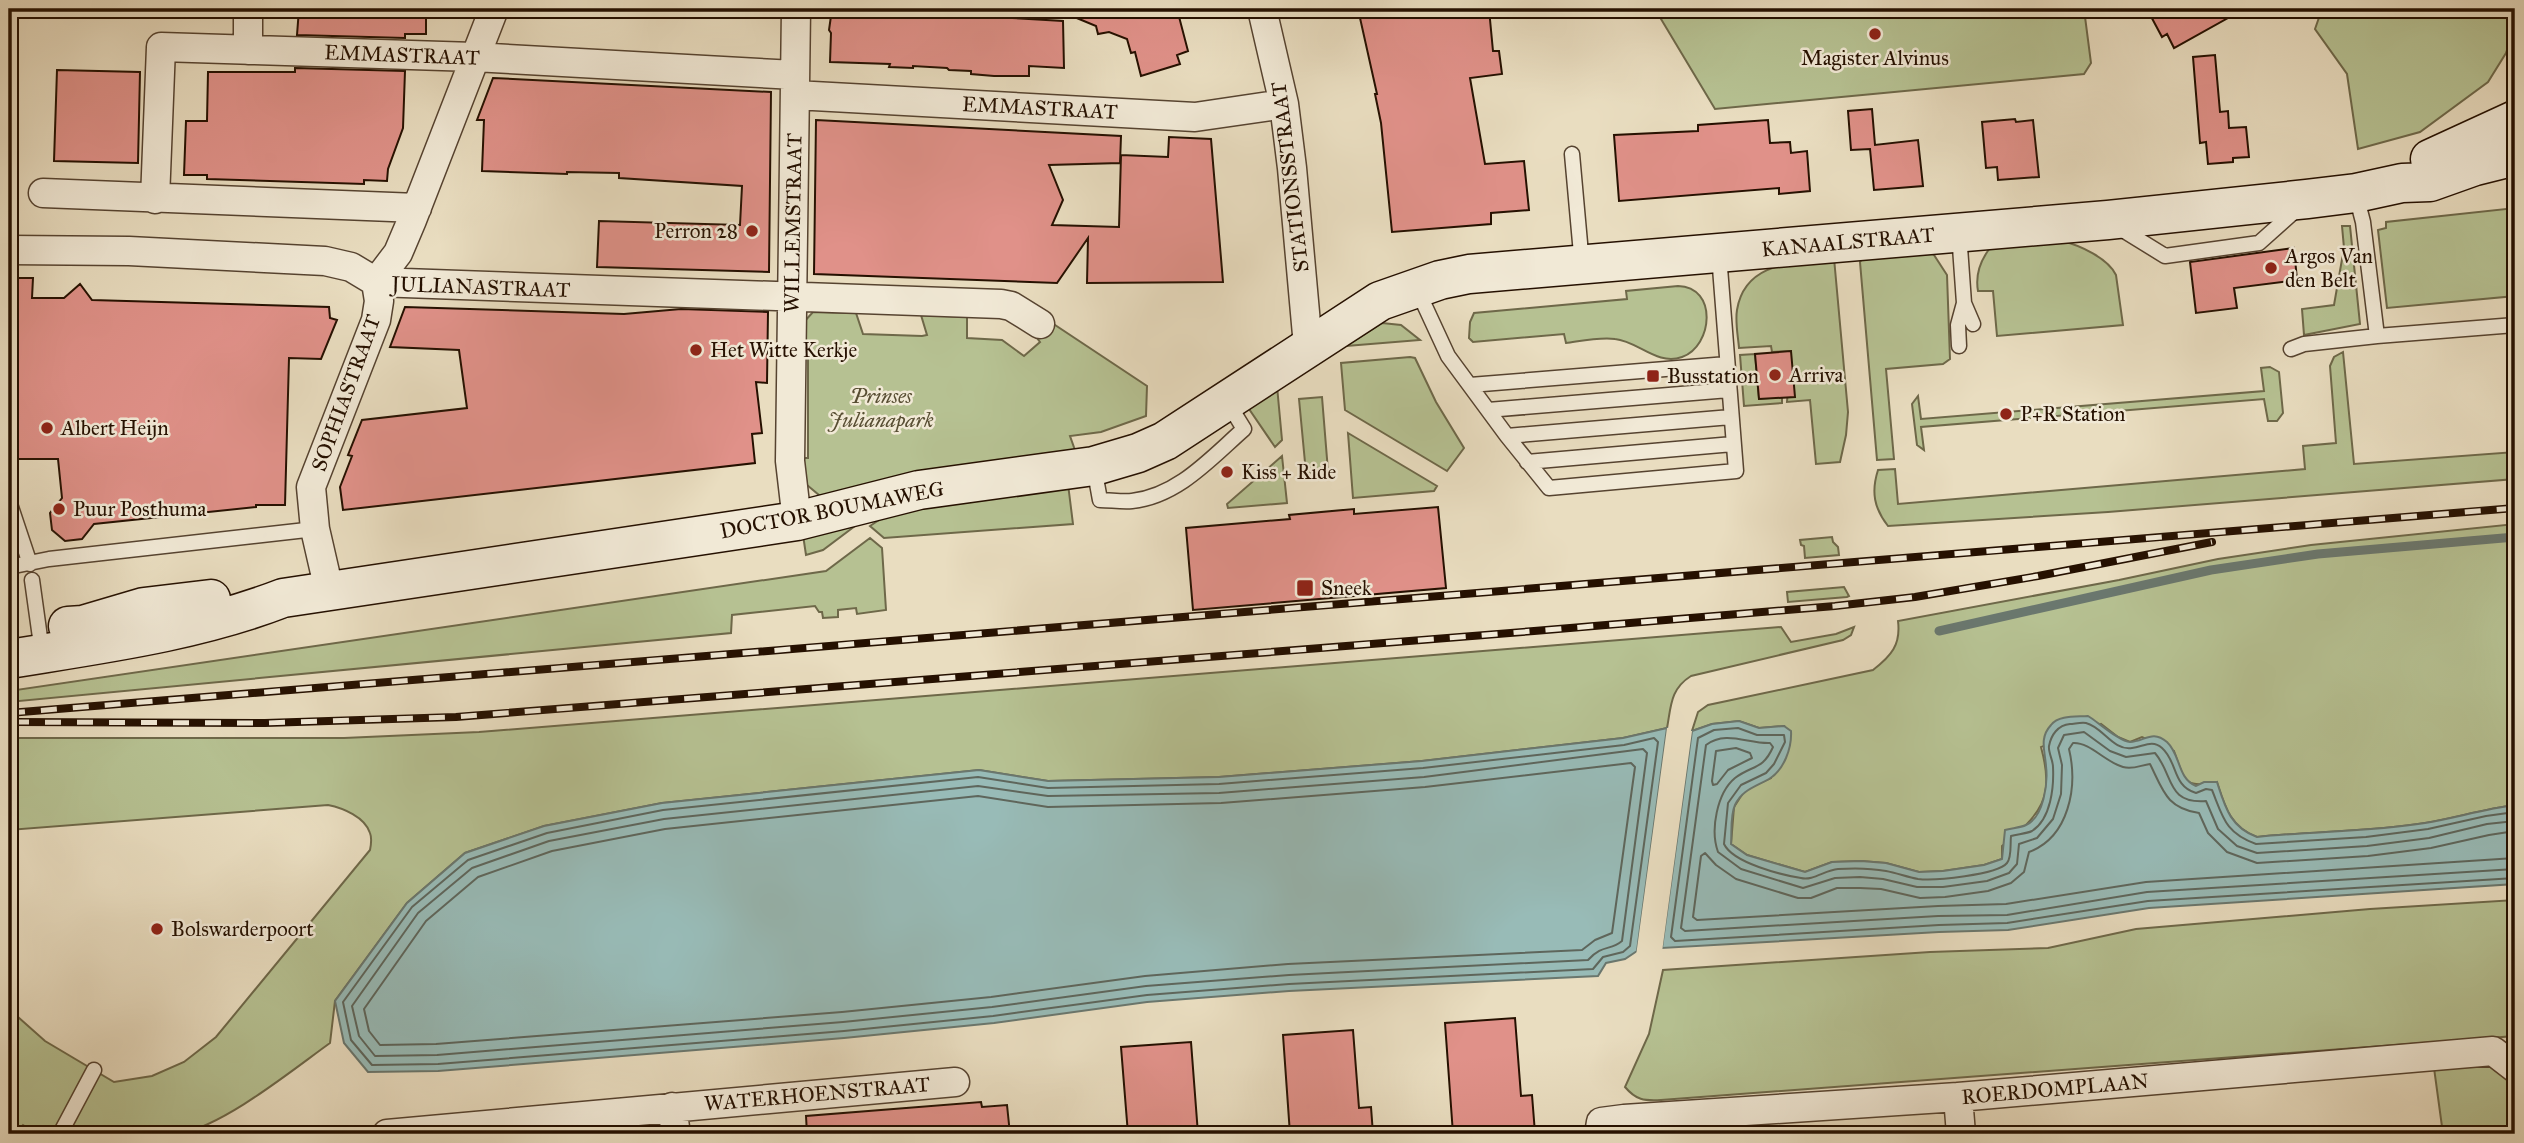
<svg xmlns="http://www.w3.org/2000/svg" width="2524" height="1143" viewBox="0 0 2524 1143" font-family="'IM FELL Great Primer',serif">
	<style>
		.green { fill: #b6c192; stroke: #6e6849; stroke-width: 2 }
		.water { fill: #98bbb7; stroke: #6a776e; stroke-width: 2 }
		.pier { fill: #e9ddc0 }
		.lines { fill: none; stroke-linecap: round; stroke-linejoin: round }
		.shore { stroke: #5e665c; stroke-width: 2 }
		.stream { stroke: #6a776e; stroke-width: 9 }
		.building { fill: #e09189; stroke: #251000; stroke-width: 2 }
		.service-casing { stroke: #564330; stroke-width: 17 }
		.minor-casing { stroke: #564330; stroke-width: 31 }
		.secondary-casing { stroke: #251000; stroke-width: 41 }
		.service { stroke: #f1e9d6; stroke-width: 14 }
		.minor { stroke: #f1e9d6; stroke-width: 28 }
		.secondary { stroke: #f1e9d6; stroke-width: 38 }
		.rail-casing { stroke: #251000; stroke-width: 8 }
		.rail { stroke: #f1e9d6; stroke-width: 5; stroke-dasharray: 16; stroke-linecap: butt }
		.poi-dot { fill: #8f2418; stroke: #f1e9d6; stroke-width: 2.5 }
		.labels { text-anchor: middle; stroke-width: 5; stroke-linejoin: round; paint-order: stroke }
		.street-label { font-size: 21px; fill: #251000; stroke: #f1e9d6 }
		.poi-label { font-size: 21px; fill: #251000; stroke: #f1e9d6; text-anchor: start }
		.park-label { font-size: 21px; font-style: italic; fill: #584e33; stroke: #f1e9d6 }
	</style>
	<rect width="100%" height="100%" fill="#e9ddc0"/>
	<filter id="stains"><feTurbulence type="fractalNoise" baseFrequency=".00286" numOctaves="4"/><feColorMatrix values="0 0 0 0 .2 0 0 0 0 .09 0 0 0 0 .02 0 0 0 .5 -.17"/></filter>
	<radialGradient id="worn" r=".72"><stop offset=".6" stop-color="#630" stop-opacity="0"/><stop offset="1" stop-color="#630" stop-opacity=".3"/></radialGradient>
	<!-- green -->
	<path class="green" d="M 1655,9 L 2084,9 L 2091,63 L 2084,74 L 1715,109 Z
		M 2322,9 L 2511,9 L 2513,32 L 2506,53 L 2488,82 L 2420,132 L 2358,149 L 2347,74 L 2315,29 Z
		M 2515,208 L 2515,296 L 2387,308 L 2378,230 L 2386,228 L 2386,222 Z
		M 2342,226 L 2350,226 L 2360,324 L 2304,335 L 2302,309 L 2334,305 L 2344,248 Z
		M 2062,241 C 2079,245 2108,258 2116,275 L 2123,325 L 1997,336 L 1993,291 L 1978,291 C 1975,274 1980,261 1990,248 Z
		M 1927,251 L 1934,255 L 1947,275 L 1950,359 L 1943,364 L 1886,369 L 1894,459 L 1877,460 L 1860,262 L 1863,258 Z
		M 1834,258 L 1848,412 L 1846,435 L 1840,462 L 1816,464 L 1810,400 L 1787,402 L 1791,351 L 1772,352 L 1771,346 L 1739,348 C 1738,336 1735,322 1737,310 C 1745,261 1795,263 1834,258 Z
		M 1678,286 C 1718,287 1713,346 1682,357 C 1657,366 1638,341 1615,339 C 1599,337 1581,341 1566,343 L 1564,334 L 1473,342 L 1469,338 L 1470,322 L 1474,313 L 1627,299 L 1626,291 Z
		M 813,312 L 856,313 L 863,334 L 922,336 L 927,335 L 921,315 L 967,317 L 967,338 L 1002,340 L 1024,356 L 1040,342 L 1037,338 L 1052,323 L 1147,386 L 1146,416 L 1101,432 L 1070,436 L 1076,453 L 825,496 L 819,495 L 807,485 L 803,458 L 808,458 L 808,350 L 803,345 L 803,323 Z
		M 1382,323 L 1401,325 L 1420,340 L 1346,346 Z
		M 2343,352 L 2354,464 L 2515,452 L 2515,479 L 2108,512 L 1888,526 C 1874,508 1871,492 1878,470 L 1895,469 L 1898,504 L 2305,469 L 2303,446 L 2336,443 L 2330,366 L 2334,357 Z
		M 1755,354 L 1759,399 L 1782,397 L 1782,403 L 1744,406 L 1740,355 Z
		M 1410,357 L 1415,358 L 1436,402 L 1464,448 L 1447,471 L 1345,410 L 1341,363 Z
		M 2270,367 L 2279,372 L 2283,413 L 2277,421 L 2268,421 L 2264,399 L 1921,427 L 1924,450 L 1917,445 L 1912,404 L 1918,396 L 1921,419 L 2264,391 L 2261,368 Z
		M 1277,386 L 1282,440 L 1275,447 L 1247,406 Z
		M 1322,397 L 1328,471 L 1306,473 L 1299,399 Z
		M 1348,433 L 1437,486 L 1434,491 L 1353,498 Z
		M 1282,456 L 1287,503 L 1228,508 L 1227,504 Z
		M 1068,484 L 1073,524 L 884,538 L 870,526 L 891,512 Z
		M 863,520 L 823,550 L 806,555 L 803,535 Z
		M 2515,524 L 2515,805 C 2484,809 2455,818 2425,823 C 2369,832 2313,831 2257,837 C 2231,828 2225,807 2217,782 C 2183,789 2185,781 2174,751 L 2142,737 L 2130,742 L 2118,737 L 2101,724 L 2041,747 C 2055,799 2041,814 2002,846 L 2002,859 L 1984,865 L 1943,871 L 1919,872 L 1886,863 L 1861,861 L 1832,862 L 1805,872 L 1747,855 L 1731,844 L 1734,807 L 1745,790 L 1771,778 L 1784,726 L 1759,728 L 1739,721 L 1712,724 L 1692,731 L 1698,712 L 1708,705 L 1873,670 C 1891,656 1901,645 1898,621 L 2119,580 L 2218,559 L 2311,545 Z
		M 1832,537 L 1833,542 L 1838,547 L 1839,555 L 1805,558 L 1804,546 L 1801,545 L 1800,540 Z
		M 870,538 L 882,548 L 886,610 L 857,614 L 856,608 L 838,610 L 838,617 L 823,618 L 822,612 L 819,612 L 815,606 L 732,615 L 731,633 L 9,702 L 9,691 L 826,571 Z
		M 1844,587 L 1849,596 L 1847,597 L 1788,602 L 1787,592 Z
		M 1781,627 L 1791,642 L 1836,634 L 1854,627 L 1851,635 L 1843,640 L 1691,676 C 1670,689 1671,707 1667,728 L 1623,738 L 1422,761 L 1219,777 L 1048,781 L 979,770 L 662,803 L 544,826 L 465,853 L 407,903 L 335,1001 L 330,1043 C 291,1071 225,1125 179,1134 L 36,1134 L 23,1125 L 14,1134 L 9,1134 L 9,1009 L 45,1041 L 114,1082 L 152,1076 L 184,1062 L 216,1037 L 370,850 C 371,845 372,838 370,833 C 365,817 343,808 328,805 L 9,830 L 9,738 L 344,738 L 479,732 Z
		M 2515,900 L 2515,1036 L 1661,1100 C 1644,1101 1636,1100 1625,1087 L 1649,1034 L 1663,970 L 1930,952 L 2048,948 L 2136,929 L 2370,909 Z
		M 2514,1060 L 2515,1134 L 2443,1134 L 2434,1068 Z"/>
	<!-- water -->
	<path class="water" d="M 2088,716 C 2098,722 2120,742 2130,742 C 2144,742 2152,729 2167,742 C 2181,755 2177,778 2196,786 L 2204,782 L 2217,782 C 2225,807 2230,827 2257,837 C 2313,831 2369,832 2425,823 C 2455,818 2484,809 2515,805 L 2515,884 L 2149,908 L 2008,930 L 1939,932 L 1662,948 L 1692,731 L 1712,724 L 1739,721 L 1759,728 L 1784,726 L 1791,731 C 1792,748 1784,770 1769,779 C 1755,787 1742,790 1735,805 C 1730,816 1732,832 1731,844 L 1747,855 L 1805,872 L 1832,862 L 1861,861 L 1886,863 L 1919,872 L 1943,871 L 1984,865 L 2002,859 L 2005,830 C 2011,828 2020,828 2026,825 C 2044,817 2048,783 2046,766 C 2045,751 2039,738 2051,725 C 2059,715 2076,717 2088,716 Z
		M 1667,728 L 1637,951 L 1625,959 L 1606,963 L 1598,976 L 1289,991 L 1147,1002 L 994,1023 L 844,1038 L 438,1071 L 368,1072 L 344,1043 L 335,1001 L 407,903 L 465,853 L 544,826 L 662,803 L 979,770 L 1048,781 L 1219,777 L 1422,761 L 1623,738 Z"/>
	<!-- pier -->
	<path class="pier" d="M 1667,728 L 1670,728 L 1640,951 L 1636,956 Z
		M 1688,731 L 1692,731 L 1662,952 L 1659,948 Z"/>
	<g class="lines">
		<!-- shore -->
		<path class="shore" d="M 1654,738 L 1658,742 L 1630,946 L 1623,952 L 1603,957 L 1593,969 L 1289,984 L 1147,995 L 993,1016 L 844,1031 L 438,1064 L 372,1065 L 351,1040 L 343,1002 L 412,907 L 468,860 L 547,833 L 663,810 L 978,777 L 1048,788 L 1219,784 L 1423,768 L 1624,745 Z
			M 1736,748 L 1750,753 L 1752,758 L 1728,770 L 1717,784 L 1713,785 L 1712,781 L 1716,751 Z
			M 1643,749 L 1647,753 L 1622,941 C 1610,951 1603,944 1588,960 L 1289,975 L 1146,986 L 992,1007 L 843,1022 L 437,1055 L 375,1056 L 359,1036 L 352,1006 L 418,913 L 472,868 L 549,841 L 664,819 L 978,786 L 1048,796 L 1219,793 L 1424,777 Z
			M 1631,763 L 1635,767 L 1612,933 L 1595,940 L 1582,950 L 1288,964 L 1145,976 L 991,997 L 842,1012 L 436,1044 L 380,1045 L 369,1031 L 364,1009 L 426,921 L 478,877 L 552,851 L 665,829 L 978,796 L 1048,807 L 1221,803 L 1425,787 Z
			M 2515,812 L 2486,816 L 2428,829 L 2366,837 L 2256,844 C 2225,833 2223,817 2212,790 L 2206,789 L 2196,793 C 2172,786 2178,762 2162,748 C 2152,739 2143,747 2132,748 C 2113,751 2103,727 2086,723 C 2081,722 2074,724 2070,724 C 2058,725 2051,735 2049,746 C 2048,752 2053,760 2053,767 C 2054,787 2051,819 2032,831 C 2026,834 2017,834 2011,836 C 2010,844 2012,857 2007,863 C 1997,875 1934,881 1918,879 C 1907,877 1897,873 1886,871 C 1870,868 1853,868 1838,869 C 1825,870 1813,881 1801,878 C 1782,875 1733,863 1724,844 L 1728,803 L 1741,785 L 1766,773 L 1774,764 L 1785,742 L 1784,735 L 1757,735 L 1738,728 L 1714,730 L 1698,738 L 1671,937 L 1675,941 L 1939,925 L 2007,923 L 2148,901 L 2515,878
			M 2515,821 L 2487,824 L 2429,838 L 2367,846 L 2257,853 L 2237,846 L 2218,829 L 2206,801 C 2166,804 2174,775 2155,753 L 2126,757 L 2110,751 L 2084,732 L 2064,735 L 2058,748 L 2062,765 L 2061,794 L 2053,819 L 2037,838 L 2019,844 L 2017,864 L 2009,873 L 1987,881 L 1943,887 L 1917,887 L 1883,879 L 1860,877 L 1835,878 L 1803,888 L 1741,869 L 1718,852 C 1710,830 1717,793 1735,778 C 1752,765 1763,770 1773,747 L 1770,743 C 1748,744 1726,730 1706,745 L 1681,928 L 1685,931 L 1938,916 L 2007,915 L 2147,892 L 2515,869
			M 2515,831 L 2489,835 L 2431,848 L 2368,856 L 2257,863 L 2227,852 L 2208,833 L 2199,813 C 2166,808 2163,790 2150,764 C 2141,765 2133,770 2123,767 C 2105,762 2090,742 2073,743 L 2069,749 C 2078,787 2069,837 2029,852 L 2024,872 L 2011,883 L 1988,891 L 1945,897 L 1920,898 L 1881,889 L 1860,888 L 1837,888 L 1811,898 L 1798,898 L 1736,879 L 1716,865 L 1705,853 L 1701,856 L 1693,917 L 1697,920 L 1938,906 L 2006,904 L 2146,882 L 2515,858"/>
		<!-- stream -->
		<path class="stream" d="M 1939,631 L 2211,570 L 2318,554 L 2515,537"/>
	</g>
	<!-- building -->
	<path class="building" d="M 299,9 L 426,9 L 426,34 L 405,34 L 405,38 L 297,35 Z
		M 832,9 L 1013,9 L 1013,18 L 1063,21 L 1064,68 L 1029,66 L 1029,76 L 994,76 L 971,74 L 971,71 L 949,70 L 947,68 L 913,66 L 913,68 L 889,67 L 890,64 L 830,62 L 831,33 L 829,30 Z
		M 1055,9 L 1177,9 L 1188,51 L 1177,55 L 1180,64 L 1141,76 L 1135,52 L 1131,53 L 1127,39 L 1109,32 L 1098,34 L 1096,26 Z
		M 1358,9 L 1489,9 L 1493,51 L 1499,51 L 1502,74 L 1470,78 L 1485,164 L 1524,161 L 1529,210 L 1491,213 L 1491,224 L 1392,232 L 1381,123 L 1375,94 L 1377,94 Z
		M 2147,9 L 2244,9 L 2174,48 L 2167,34 L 2162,37 Z
		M 2215,55 L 2220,112 L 2228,111 L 2229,128 L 2246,127 L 2249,157 L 2233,158 L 2233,162 L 2208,164 L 2206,142 L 2200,143 L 2193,57 Z
		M 295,68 L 405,71 L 403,128 L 388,169 L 387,181 L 364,180 L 364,184 L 207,179 L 207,175 L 184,175 L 186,121 L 207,121 L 208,72 L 295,72 Z
		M 57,70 L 140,72 L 138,163 L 54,161 Z
		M 493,78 L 771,92 L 769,272 L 597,267 L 599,221 L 740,225 L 742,186 L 619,178 L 619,173 L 567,172 L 567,174 L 482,171 L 484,120 L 477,120 Z
		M 1872,109 L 1875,145 L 1918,140 L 1923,186 L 1874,190 L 1870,149 L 1851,150 L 1848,111 Z
		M 2015,119 L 2016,122 L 2033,120 L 2039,177 L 1998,180 L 1997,167 L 1986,168 L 1982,122 Z
		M 816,120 L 1121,136 L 1120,163 L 1049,165 L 1063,200 L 1052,225 L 1119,227 L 1121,155 L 1168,157 L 1169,137 L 1211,139 L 1223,282 L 1087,283 L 1088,238 L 1057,283 L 814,274 Z
		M 1768,120 L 1770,143 L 1790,142 L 1791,153 L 1807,151 L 1810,191 L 1779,194 L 1779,188 L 1619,201 L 1614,135 L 1698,131 L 1698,125 Z
		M 2294,248 L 2297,280 L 2234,288 L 2237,308 L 2196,313 L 2190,262 Z
		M 9,278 L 33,278 L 32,298 L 64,298 L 80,284 L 92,300 L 329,307 L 330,318 L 337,320 L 321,359 L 289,358 L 285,505 L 256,505 L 256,507 L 94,524 L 82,539 L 65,541 L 52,530 L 50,513 L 62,498 L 58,459 L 9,459 Z
		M 405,307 L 624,314 L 681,309 L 768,312 L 767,383 L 756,382 L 762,433 L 752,434 L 755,463 L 343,510 L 340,487 L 352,456 L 348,455 L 362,420 L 467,408 L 459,350 L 390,347 Z
		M 1791,351 L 1795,397 L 1759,399 L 1755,354 Z
		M 1438,507 L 1446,588 L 1193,610 L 1186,528 L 1290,519 L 1289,515 L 1354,509 L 1354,514 Z
		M 1515,1018 L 1521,1096 L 1532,1095 L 1535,1133 L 1453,1134 L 1445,1023 Z
		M 1353,1030 L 1359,1108 L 1371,1107 L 1373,1134 L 1290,1134 L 1283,1035 Z
		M 1191,1042 L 1198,1134 L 1128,1134 L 1121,1047 Z
		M 981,1102 L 982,1107 L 1007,1105 L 1010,1134 L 807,1134 L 806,1116 Z"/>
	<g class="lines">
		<!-- service casing -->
		<g class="service-casing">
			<path id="service" d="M 1572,154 L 1582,265
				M 2356,195 L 2363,222 L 2377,336
				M 2118,227 L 2165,256 L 2259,243 L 2296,210
				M 1417,289 L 1448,356 L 1507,436 L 1549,488 L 1736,471 L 1719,255
				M 1964,303 L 1973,324
				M 1959,346 L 1958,325 L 1964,303 L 1959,233
				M 2291,349 L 2304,344 L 2377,336 L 2515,325
				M 1470,385 L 1727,364
				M 1488,410 L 1729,390
				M 1507,436 L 1731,417
				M 1527,462 L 1733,444
				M 1094,467 L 1100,500 C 1110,500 1122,502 1132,501 C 1178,496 1211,458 1244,429 L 1228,403
				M 9,501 L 30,564
				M 9,567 L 49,559 L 315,529
				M 32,580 L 42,652
				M 60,1134 L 94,1070"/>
		</g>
		<!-- minor casing -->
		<g class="minor-casing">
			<path id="minor" d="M 796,9 L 790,461 L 797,521
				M 1262,9 L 1284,104 L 1292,168 L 1308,346
				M 248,50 L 248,9
				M 795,95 L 1195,117 L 1284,104
				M 43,193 L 417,208
				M 155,199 L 161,47 L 474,57 L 795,75
				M 9,250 L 129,251 L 325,261 L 351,267 L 376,282 L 1001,304 L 1011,306 L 1040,324
				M 329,590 L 315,529 L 311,487 L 376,320 L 379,301 L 376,282 L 398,253 L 412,220 L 494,9
				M 1958,1097 L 1961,1134
				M 672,1107 L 676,1134
				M 387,1134 L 955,1082
				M 1599,1134 L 1601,1122 L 1624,1119 L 1958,1097 L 2493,1051 L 2515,1068"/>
		</g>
		<!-- secondary casing -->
		<g class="secondary-casing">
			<path id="secondary" d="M 2430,159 L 2515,120
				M 68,626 L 83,625 L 144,607 L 211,599
				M 9,659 C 101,644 195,632 283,598 L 797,521 L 919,490 L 1094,466 L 1138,453 L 1165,441 L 1380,301 L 1440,280 L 1469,274 L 2108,220 L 2307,199 L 2356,193 L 2402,183 L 2430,182 L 2475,166 L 2515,156"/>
		</g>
		<!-- service -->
		<use href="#service" class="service"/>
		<!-- minor -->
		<use href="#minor" class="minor"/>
		<!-- secondary -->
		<use href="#secondary" class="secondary"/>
		<!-- rail casing -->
		<g class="rail-casing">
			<path id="rail" d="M 9,713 L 2515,508
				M 13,722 L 265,723 L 456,717 L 1534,631 L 1835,606 L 1915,597 L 2038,576 L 2212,542"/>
		</g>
		<!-- rail -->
		<use href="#rail" class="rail"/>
	</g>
	<!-- markers -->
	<g class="poi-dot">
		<circle cx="1875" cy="34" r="7"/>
		<circle cx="752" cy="231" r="7"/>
		<circle cx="2271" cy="268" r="7"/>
		<circle cx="696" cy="350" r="7"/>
		<circle cx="1775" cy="375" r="7"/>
		<rect x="1646" y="369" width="14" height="14" rx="3.5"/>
		<circle cx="2006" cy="414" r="7"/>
		<circle cx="47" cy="428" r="7"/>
		<circle cx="1227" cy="472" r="7"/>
		<circle cx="59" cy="509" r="7"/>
		<rect x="1296" y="579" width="18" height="18" rx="3.5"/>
		<circle cx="157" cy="929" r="7"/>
	</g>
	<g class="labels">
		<!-- street labels -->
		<g class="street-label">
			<text transform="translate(402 55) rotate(2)" y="7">EMMASTRAAT</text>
			<text transform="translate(1040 108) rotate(3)" y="7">EMMASTRAAT</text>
			<text transform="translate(1290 177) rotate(-97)" y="7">STATIONSSTRAAT</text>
			<text transform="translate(793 223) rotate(-89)" y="7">WILLEMSTRAAT</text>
			<text transform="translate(1848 242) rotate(-5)" y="7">KANAALSTRAAT</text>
			<text transform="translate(481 287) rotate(2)" y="7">JULIANASTRAAT</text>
			<text transform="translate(346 393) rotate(-70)" y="7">SOPHIASTRAAT</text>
			<text transform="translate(832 510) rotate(-11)" y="7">DOCTOR BOUMAWEG</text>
			<text transform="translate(2055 1089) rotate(-5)" y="7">ROERDOMPLAAN</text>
			<text transform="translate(817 1094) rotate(-5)" y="7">WATERHOENSTRAAT</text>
		</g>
		<!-- poi labels -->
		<g class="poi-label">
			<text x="1875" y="65" text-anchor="middle">Magister Alvinus</text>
			<text x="738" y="238" text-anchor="end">Perron 28</text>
			<text x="2285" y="263">Argos Van<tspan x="2285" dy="24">den Belt</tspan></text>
			<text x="710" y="357">Het Witte Kerkje</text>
			<text x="1789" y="382">Arriva</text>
			<text x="1667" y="383">Busstation</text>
			<text x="2020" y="421">P+R Station</text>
			<text x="61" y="435">Albert Heijn</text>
			<text x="1241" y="479">Kiss + Ride</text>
			<text x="73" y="516">Puur Posthuma</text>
			<text x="1321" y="595">Sneek</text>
			<text x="171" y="936">Bolswarderpoort</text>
		</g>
		<!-- park labels -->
		<g class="park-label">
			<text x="881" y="403">Prinses<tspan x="881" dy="24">Julianapark</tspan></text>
		</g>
	</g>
	<!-- margin -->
	<rect width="2524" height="1143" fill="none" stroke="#e9ddc0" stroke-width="35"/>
	<rect x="10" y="10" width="2503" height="1122" fill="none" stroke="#251000" stroke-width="3.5"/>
	<rect x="18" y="18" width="2489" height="1108" fill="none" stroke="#251000" stroke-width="2"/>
	<rect width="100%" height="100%" filter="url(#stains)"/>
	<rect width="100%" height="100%" fill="url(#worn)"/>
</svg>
